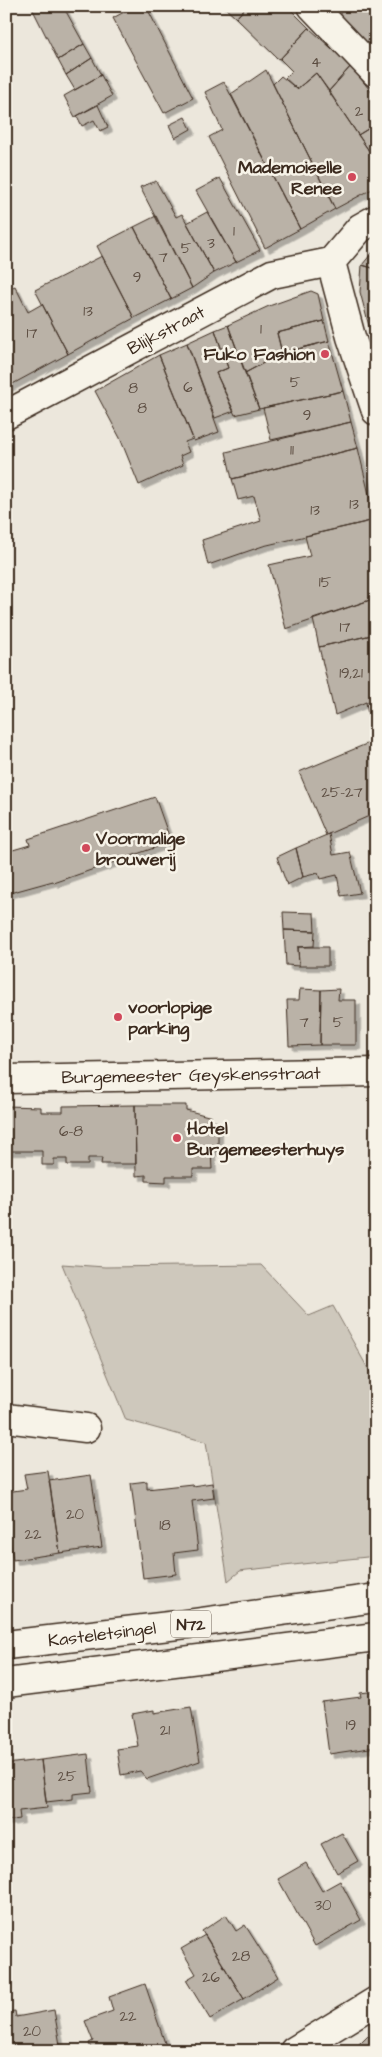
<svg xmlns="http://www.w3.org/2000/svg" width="382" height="2057" viewBox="0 0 382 2057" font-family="'Architects Daughter',sans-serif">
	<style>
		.green { fill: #cec8bc; stroke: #84796d }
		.building { fill: #bab2a7; stroke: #3b2a1e; filter: url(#shadow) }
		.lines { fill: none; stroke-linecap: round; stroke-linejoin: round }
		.minor-casing { stroke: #3b2a1e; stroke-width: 31 }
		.major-casing { stroke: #3b2a1e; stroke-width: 31 }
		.minor { stroke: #f7f3e8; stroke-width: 28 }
		.major { stroke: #f7f3e8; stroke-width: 28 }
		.poi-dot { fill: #d1495b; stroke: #f7f3e8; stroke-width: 2 }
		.labels { text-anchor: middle; stroke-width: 5; stroke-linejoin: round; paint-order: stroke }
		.number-label { font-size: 15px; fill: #5b4c40 }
		.shield { fill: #f7f3e8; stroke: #73665b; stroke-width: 1 }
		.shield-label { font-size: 16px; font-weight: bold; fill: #3b2a1e }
		.poi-label { font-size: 18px; font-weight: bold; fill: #3b2a1e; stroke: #f7f3e8; text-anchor: start }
		.street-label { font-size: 18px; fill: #3b2a1e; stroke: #f7f3e8 }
	</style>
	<defs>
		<filter id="shadow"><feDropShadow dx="4.5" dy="4.5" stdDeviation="0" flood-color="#0004"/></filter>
	</defs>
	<rect width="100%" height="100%" fill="#ece7dc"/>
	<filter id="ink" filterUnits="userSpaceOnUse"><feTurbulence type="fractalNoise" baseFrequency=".02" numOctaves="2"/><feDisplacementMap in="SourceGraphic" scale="10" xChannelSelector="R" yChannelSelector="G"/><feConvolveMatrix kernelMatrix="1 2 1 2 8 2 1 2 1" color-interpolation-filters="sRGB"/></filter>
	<g filter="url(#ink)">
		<!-- green -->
		<path class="green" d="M 62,1264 L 105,1267 L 261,1265 L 309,1316 L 333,1306 L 376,1383 L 376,1556 L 247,1570 L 240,1571 L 228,1581 L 206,1442 L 126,1420 Z"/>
		<!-- building -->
		<path class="building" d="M 31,6 L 63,6 L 84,44 L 58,60 Z
			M 135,6 L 146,6 L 193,98 L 164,113 L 113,18 Z
			M 223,6 L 247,6 L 236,18 Z
			M 247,6 L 287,6 L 309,28 L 280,59 L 277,58 L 236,18 Z
			M 348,6 L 376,6 L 376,35 L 366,43 L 338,13 Z
			M 309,28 L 351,66 L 329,91 L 316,73 L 297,89 L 285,78 L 292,71 L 280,59 Z
			M 376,35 L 376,54 L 366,43 Z
			M 84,44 L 92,58 L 66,75 L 58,60 Z
			M 92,58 L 101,75 L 75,90 L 66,75 Z
			M 351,66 L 376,98 L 376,124 L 358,135 L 329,91 Z
			M 266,70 L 335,209 L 300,229 L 231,94 Z
			M 316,73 L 376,161 L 376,187 L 335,209 L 273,84 L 281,76 L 297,89 Z
			M 101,75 L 112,96 L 75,117 L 64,96 Z
			M 224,82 L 300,229 L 265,248 L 209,137 L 222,130 L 205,92 Z
			M 98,105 L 108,127 L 100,131 L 94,120 L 82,126 L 77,116 Z
			M 185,117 L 191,129 L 175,138 L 169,125 Z
			M 376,124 L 376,161 L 358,135 Z
			M 220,178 L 260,250 L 236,262 L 196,191 Z
			M 156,181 L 176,217 L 182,214 L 214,273 L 192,288 L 140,187 Z
			M 207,212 L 236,262 L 214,273 L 187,223 Z
			M 156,216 L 192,288 L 171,299 L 134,227 Z
			M 134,227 L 171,299 L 134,318 L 97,246 Z
			M 376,248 L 376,269 L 362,265 Z
			M 102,256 L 134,318 L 68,354 L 35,290 Z
			M 362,265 L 376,269 L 376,329 L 370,330 L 360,292 Z
			M 15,286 L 28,312 L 42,304 L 68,354 L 7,387 L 6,290 Z
			M 311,291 L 318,294 L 324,321 L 277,333 L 282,353 L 245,373 L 228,325 L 269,306 Z
			M 324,321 L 329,341 L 282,353 L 277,333 Z
			M 228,325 L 259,409 L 235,415 L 216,373 L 228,368 L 215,330 Z
			M 376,329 L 376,353 L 370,330 Z
			M 215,330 L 228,368 L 216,373 L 234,411 L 215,418 L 187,343 Z
			M 329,341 L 343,391 L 259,409 L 245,373 L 282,353 Z
			M 187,343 L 219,432 L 194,441 L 159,355 Z
			M 159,355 L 193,439 L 185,442 L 189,452 L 180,456 L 183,465 L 139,485 L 120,438 L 95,391 Z
			M 343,391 L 351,422 L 271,440 L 263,408 Z
			M 351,422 L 358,448 L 232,479 L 226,452 Z
			M 358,448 L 375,520 L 263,546 L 208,565 L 202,540 L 261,521 L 254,496 L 238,500 L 232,479 Z
			M 375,520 L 376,598 L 286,629 L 269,565 L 310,556 L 305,536 Z
			M 376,598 L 376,634 L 319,647 L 313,619 Z
			M 376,634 L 376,700 L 366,702 L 335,715 L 319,647 Z
			M 376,700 L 376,740 L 372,741 L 366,702 Z
			M 376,740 L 376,813 L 326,835 L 299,772 Z
			M 155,797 L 171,842 L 54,883 L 53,881 L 6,894 L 6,852 L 30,845 L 28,839 Z
			M 329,834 L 333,855 L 350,852 L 360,893 L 341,896 L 337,875 L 320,879 L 318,873 L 303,877 L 296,848 Z
			M 296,848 L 303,877 L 287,885 L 277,857 Z
			M 283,912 L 314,913 L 315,931 L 284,930 Z
			M 284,930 L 315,931 L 314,946 L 298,947 L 299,966 L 286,965 Z
			M 376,937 L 376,955 L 373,956 L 370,938 Z
			M 298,947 L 328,947 L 328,966 L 299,966 Z
			M 300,989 L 321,990 L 320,1045 L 289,1046 L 287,1000 L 299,1000 Z
			M 339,989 L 338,1000 L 356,1000 L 356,1045 L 320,1045 L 321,990 Z
			M 373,998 L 376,998 L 376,1044 L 374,1044 Z
			M 135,1105 L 186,1105 L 186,1110 L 212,1117 L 213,1125 L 218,1125 L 218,1151 L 211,1151 L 212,1169 L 193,1169 L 193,1176 L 166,1176 L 166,1182 L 146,1181 L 146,1175 L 136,1176 Z
			M 135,1105 L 136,1164 L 101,1164 L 102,1158 L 88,1158 L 88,1165 L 67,1165 L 67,1159 L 54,1159 L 54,1165 L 42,1165 L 42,1151 L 6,1151 L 6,1106 L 41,1107 L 41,1112 L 63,1112 L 63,1106 Z
			M 48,1471 L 60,1553 L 13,1560 L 6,1515 L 6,1492 L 27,1489 L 24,1474 Z
			M 91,1475 L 102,1547 L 60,1553 L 49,1481 Z
			M 147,1481 L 147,1489 L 192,1484 L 192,1486 L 212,1483 L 214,1498 L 192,1501 L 198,1550 L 174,1553 L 176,1574 L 143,1578 L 131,1483 Z
			M 376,1691 L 376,1747 L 329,1754 L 322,1702 L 361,1697 L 360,1693 Z
			M 191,1707 L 200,1761 L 147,1779 L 140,1771 L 121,1775 L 117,1749 L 138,1746 L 132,1714 L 154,1710 L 154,1713 Z
			M 88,1754 L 92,1792 L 73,1794 L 73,1799 L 46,1802 L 41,1760 Z
			M 41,1760 L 47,1808 L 19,1811 L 20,1819 L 6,1821 L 6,1764 Z
			M 342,1833 L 358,1861 L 337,1873 L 321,1844 Z
			M 306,1863 L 322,1891 L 340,1881 L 361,1920 L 315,1946 L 278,1879 Z
			M 226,1915 L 236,1931 L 245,1925 L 278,1977 L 244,1999 L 202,1931 Z
			M 205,1935 L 244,1999 L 210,2019 L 186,1980 L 196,1974 L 181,1949 Z
			M 145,1984 L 167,2049 L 161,2051 L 92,2051 L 89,2043 L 93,2041 L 85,2021 L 113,2011 L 109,1997 Z
			M 54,2010 L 60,2045 L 56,2046 L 57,2051 L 6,2051 L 6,2012 L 15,2011 L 16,2017 Z
			M 368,2035 L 376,2043 L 376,2051 L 352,2051 Z"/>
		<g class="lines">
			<!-- minor casing -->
			<g class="minor-casing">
				<path id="minor" d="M 312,6 L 376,73
					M 331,262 L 351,337 L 376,411
					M 331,262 L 360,228 L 376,219
					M 6,415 L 272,274 L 331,262
					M 6,1079 L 376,1072
					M 6,1418 L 86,1428
					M 294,2051 L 376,2001"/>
			</g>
			<!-- major casing -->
			<g class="major-casing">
				<path id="major" d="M 6,1645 L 195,1623 L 376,1598
					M 6,1683 L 376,1637"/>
			</g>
			<!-- minor -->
			<use href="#minor" class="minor"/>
			<!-- major -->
			<use href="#major" class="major"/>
		</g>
	</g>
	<!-- markers -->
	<g class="poi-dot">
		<circle cx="352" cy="177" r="5"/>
		<circle cx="325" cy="354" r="5"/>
		<circle cx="86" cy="848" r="5"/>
		<circle cx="118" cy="1017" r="5"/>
		<circle cx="177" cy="1138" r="5"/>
	</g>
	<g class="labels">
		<!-- number labels -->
		<g class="number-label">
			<text x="316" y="67">4</text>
			<text x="359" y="116">2</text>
			<text x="234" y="236">1</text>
			<text x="211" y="248">3</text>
			<text x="186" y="253">5</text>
			<text x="163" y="262">7</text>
			<text x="137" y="282">9</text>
			<text x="88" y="316">13</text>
			<text x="261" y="334">1</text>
			<text x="32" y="338">17</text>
			<text x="295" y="387">5</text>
			<text x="188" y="392">6</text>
			<text x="133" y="393">8</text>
			<text x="142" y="413">8</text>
			<text x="307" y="420">9</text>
			<text x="292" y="455">11</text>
			<text x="354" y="509">13</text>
			<text x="315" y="515">13</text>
			<text x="325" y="587">15</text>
			<text x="345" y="632">17</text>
			<text x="351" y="678">19,21</text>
			<text x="342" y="797">25-27</text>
			<text x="304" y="1027">7</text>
			<text x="338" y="1027">5</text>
			<text x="71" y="1136">6-8</text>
			<text x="75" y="1519">20</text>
			<text x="165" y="1530">18</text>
			<text x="33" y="1539">22</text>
			<text x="351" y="1730">19</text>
			<text x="165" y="1735">21</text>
			<text x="67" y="1781">25</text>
			<text x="323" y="1910">30</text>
			<text x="241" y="1961">28</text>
			<text x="211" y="1982">26</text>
			<text x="128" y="2021">22</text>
			<text x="32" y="2036">20</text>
		</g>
		<!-- shield labels -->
		<rect class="shield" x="171" y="1610.5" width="40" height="27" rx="4"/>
		<g class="shield-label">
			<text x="191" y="1630">N72</text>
		</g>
		<!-- poi labels -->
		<g class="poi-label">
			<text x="342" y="173" text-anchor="end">Mademoiselle<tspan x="342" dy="21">Renee</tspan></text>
			<text x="315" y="360" text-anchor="end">Fuko Fashion</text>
			<text x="96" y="844">Voormalige<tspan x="96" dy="21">brouwerij</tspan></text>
			<text x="128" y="1013">voorlopige<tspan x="128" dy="21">parking</tspan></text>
			<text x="187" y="1134">Hotel<tspan x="187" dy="21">Burgemeesterhuys</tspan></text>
		</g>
		<!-- street labels -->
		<g class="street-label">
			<text transform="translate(166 330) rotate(-28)" y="6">Blijkstraat</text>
			<text transform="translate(191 1075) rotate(-1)" y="6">Burgemeester Geyskensstraat</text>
			<text transform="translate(102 1634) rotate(-7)" y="6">Kasteletsingel</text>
		</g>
	</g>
	<!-- margin -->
	<rect width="382" height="2057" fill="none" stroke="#f7f3e8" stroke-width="25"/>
	<rect x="12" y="12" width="357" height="2032" fill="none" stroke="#3b2a1e" stroke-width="2" filter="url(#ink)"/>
</svg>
